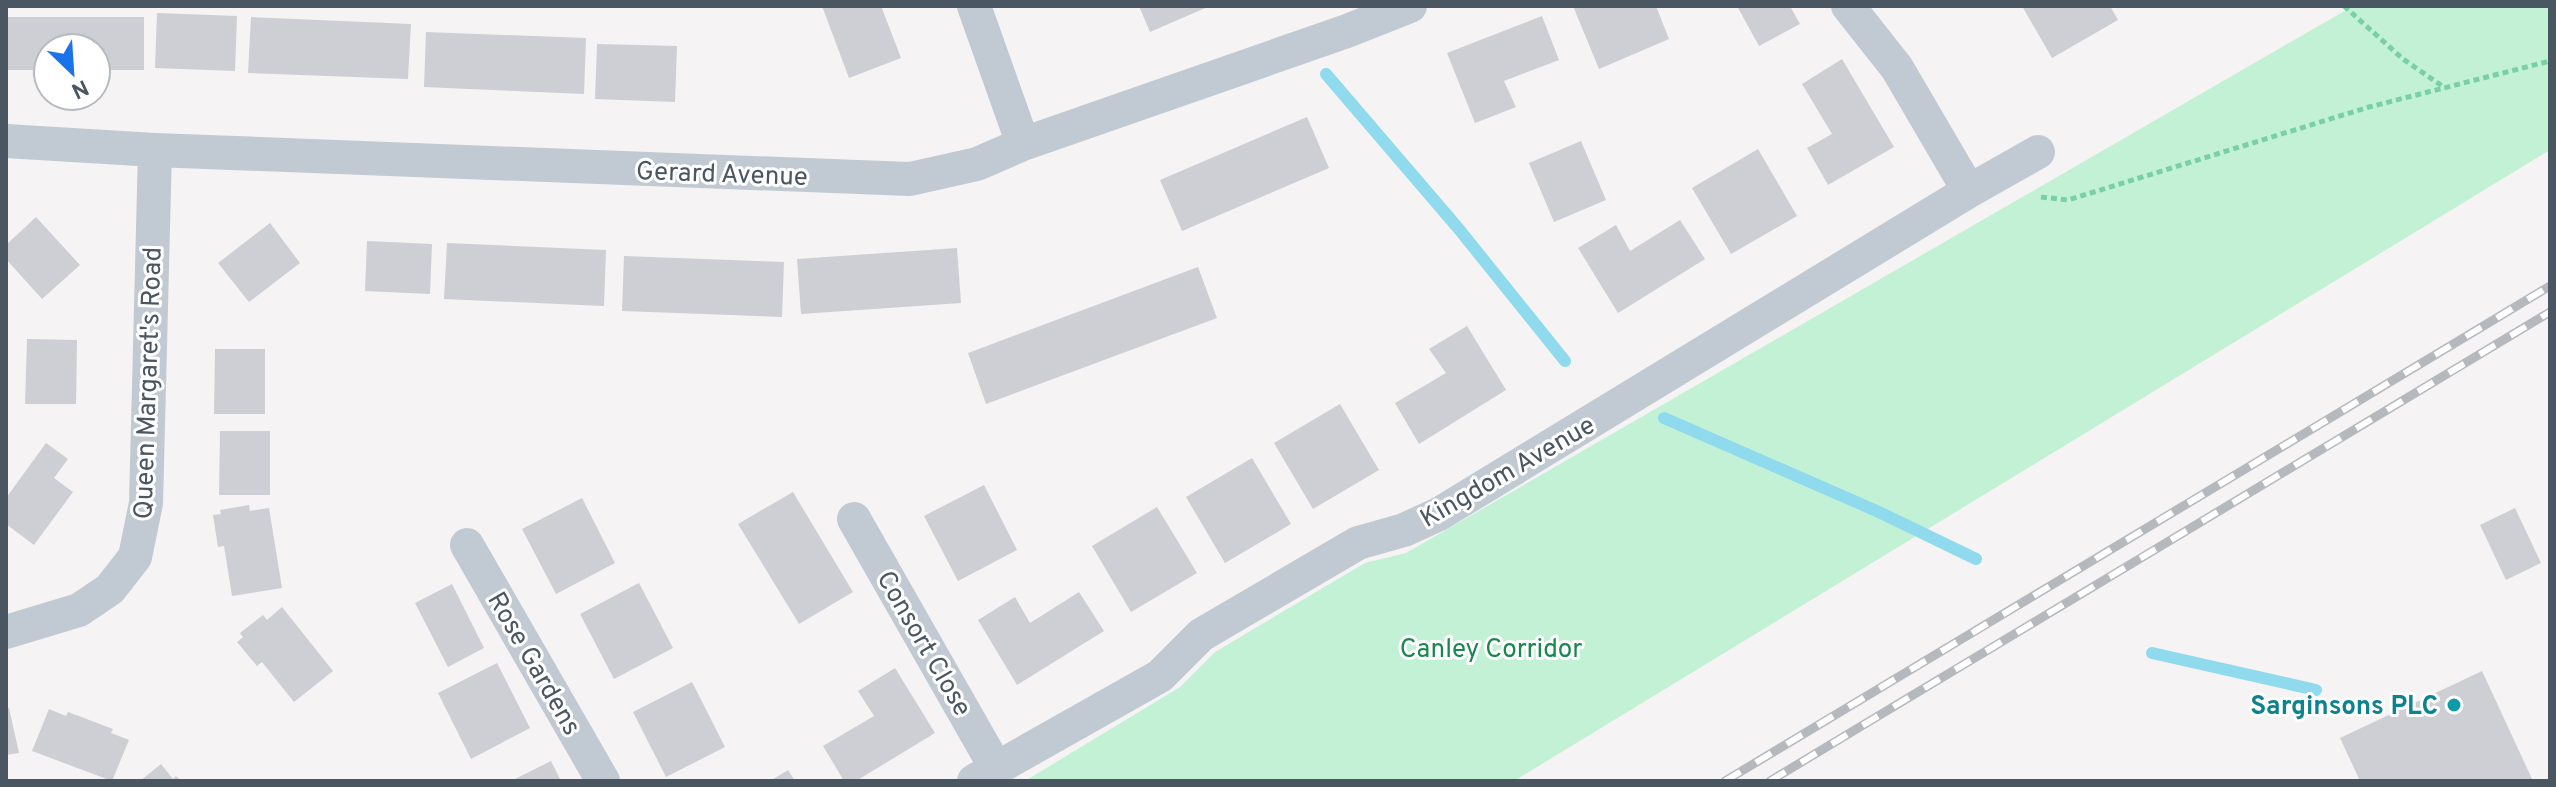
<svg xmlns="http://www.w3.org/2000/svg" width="2556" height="787" viewBox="0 0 2556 787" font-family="Overpass,sans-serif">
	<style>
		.green { fill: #c3f1d5 }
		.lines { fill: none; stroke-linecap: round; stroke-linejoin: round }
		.stream { stroke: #90daee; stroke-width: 12 }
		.building { fill: #cdcfd5 }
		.path { stroke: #7ad0a6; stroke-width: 5; stroke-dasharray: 6 4; stroke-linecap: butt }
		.street { stroke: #c1cad2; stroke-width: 34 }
		.rail-casing { stroke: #b5b8bd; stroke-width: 9 }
		.rail { stroke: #fff; stroke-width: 6; stroke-dasharray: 18; stroke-linecap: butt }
		.culture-dot { fill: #0f9aa8; stroke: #fff; stroke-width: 3 }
		.labels { text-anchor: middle; stroke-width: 6; stroke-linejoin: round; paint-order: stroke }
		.street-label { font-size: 26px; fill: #4a5661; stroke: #fff }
		.park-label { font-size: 26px; fill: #17864f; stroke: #fff }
		.culture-label { font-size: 26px; font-weight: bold; fill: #0d838f; stroke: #fff; text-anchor: end }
	</style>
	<rect width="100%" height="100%" fill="#f5f3f3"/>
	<!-- green -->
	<path class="green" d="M 2353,6 L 2550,6 L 2550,150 L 1514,781 L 1025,781 L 1180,687 L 1215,652 L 1365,563 L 1406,553 Z"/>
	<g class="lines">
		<!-- stream -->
		<path class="stream" d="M 1326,74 L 1458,228 L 1565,361
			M 1664,418 L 1879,512 L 1976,559
			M 2152,653 L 2316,690"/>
	</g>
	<!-- building -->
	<path class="building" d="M 822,6 L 881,6 L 901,58 L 849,78 Z
		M 1139,6 L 1210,6 L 1150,32 Z
		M 1573,6 L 1656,6 L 1669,39 L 1599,69 Z
		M 1737,6 L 1790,6 L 1800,24 L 1759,46 Z
		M 2022,6 L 2110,6 L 2118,20 L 2052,58 Z
		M 157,13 L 237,16 L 235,71 L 155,68 Z
		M 1542,16 L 1559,60 L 1504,81 L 1516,107 L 1475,123 L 1447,53 Z
		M 6,17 L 144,17 L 144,70 L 96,70 L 96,48 L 48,48 L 48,70 L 6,70 Z
		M 251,17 L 411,24 L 408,79 L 248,73 Z
		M 426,32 L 586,38 L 584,94 L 424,87 Z
		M 597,44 L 677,46 L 675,102 L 595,99 Z
		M 1842,59 L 1894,147 L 1828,185 L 1807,148 L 1832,134 L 1802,84 Z
		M 1307,117 L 1329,168 L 1182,231 L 1160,180 Z
		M 1581,141 L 1606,200 L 1554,222 L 1529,163 Z
		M 1758,149 L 1797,216 L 1731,254 L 1692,188 Z
		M 36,217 L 80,265 L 42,299 L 6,259 L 6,245 Z
		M 1680,220 L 1705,259 L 1618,313 L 1578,248 L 1616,225 L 1630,251 Z
		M 270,223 L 300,263 L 249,302 L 218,263 Z
		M 367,241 L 432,244 L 430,294 L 365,291 Z
		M 447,243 L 606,250 L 604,306 L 444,299 Z
		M 957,248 L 961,303 L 801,314 L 797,259 Z
		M 624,256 L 784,262 L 782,317 L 622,311 Z
		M 1198,267 L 1217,318 L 986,404 L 968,353 Z
		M 1467,326 L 1506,390 L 1419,444 L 1395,403 L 1446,373 L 1429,349 Z
		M 27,339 L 77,340 L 76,404 L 25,404 Z
		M 215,349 L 265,349 L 265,414 L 214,414 Z
		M 1340,404 L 1379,470 L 1313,509 L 1274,443 Z
		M 220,431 L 270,431 L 270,495 L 219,495 Z
		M 46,443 L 68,459 L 54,478 L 73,492 L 34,545 L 6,524 L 6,498 Z
		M 1252,458 L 1291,524 L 1225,563 L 1186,497 Z
		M 984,485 L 1017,550 L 958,581 L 924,516 Z
		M 793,492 L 853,592 L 799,624 L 738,524 Z
		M 582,498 L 615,563 L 556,594 L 522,529 Z
		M 249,505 L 250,511 L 269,508 L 282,588 L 232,596 L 224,546 L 218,547 L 213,515 L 221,514 L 220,510 Z
		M 1157,507 L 1197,573 L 1131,612 L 1092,546 Z
		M 2515,508 L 2541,563 L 2506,580 L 2480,525 Z
		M 639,583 L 673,648 L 614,679 L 580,614 Z
		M 452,584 L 484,648 L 448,667 L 415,603 Z
		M 1079,592 L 1104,631 L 1017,685 L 978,620 L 1015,597 L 1030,623 Z
		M 282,607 L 333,671 L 294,702 L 262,662 L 257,666 L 237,642 L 243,637 L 240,633 L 263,615 L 267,620 Z
		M 497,663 L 530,728 L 471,759 L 438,693 Z
		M 895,668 L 935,733 L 856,781 L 844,781 L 823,746 L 874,716 L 858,691 Z
		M 2482,671 L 2533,781 L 2360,781 L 2340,738 Z
		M 692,682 L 725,747 L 666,777 L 633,712 Z
		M 6,708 L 9,708 L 19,753 L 6,755 Z
		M 49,709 L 66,716 L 68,712 L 113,729 L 111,733 L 129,740 L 112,781 L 32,751 Z
		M 551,761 L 561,781 L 511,781 Z
		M 161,764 L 173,779 L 176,776 L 181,781 L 140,781 Z
		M 788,770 L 795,781 L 770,781 Z"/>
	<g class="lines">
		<!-- path -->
		<path class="path" d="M 2344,6 L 2403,59 L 2445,88
			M 2041,197 L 2068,200 L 2369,107 L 2550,61"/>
		<!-- street -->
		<path class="street" d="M 974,6 L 1023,144
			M 1848,6 L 1897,68 L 1969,191
			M 6,141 L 155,150 L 910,179 L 977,164 L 1023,144 L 1347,31 L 1410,6
			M 854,519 L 996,768
			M 467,545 L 603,781
			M 6,632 L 79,610 L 110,589 L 135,557 L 146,503 L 155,150
			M 974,781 L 1160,676 L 1201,635 L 1358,543 L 1404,530 L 1439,514 L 1969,191 L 2038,152"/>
		<!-- rail casing -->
		<g class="rail-casing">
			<path id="rail" d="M 1725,781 L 2550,286
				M 1770,781 L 2550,312"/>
		</g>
		<!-- rail -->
		<use href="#rail" class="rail"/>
	</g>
	<!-- markers -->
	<circle class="culture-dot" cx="2454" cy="705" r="8"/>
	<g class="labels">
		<!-- street labels -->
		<g class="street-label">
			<text transform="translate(722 173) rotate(2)" y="9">Gerard Avenue</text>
			<text transform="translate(147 383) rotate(-88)" y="9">Queen Margaret's Road</text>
			<text transform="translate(1507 471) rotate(-30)" y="9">Kingdom Avenue</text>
			<text transform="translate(925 643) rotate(60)" y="9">Consort Close</text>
			<text transform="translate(535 663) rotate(60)" y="9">Rose Gardens</text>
		</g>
		<!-- park labels -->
		<g class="park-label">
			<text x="1491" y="657">Canley Corridor</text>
		</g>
		<!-- culture labels -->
		<g class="culture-label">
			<text x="2438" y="714">Sarginsons PLC</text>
		</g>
	</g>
	<!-- border -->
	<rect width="2556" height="787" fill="none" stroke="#4a5661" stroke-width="16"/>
	<!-- north arrow -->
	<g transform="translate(72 72) rotate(155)"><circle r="38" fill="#ffffff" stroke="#b7bbc0" stroke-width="2"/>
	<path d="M0-6L14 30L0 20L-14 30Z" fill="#1a73e8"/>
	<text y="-12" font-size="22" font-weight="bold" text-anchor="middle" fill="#4a5661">N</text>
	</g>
</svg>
